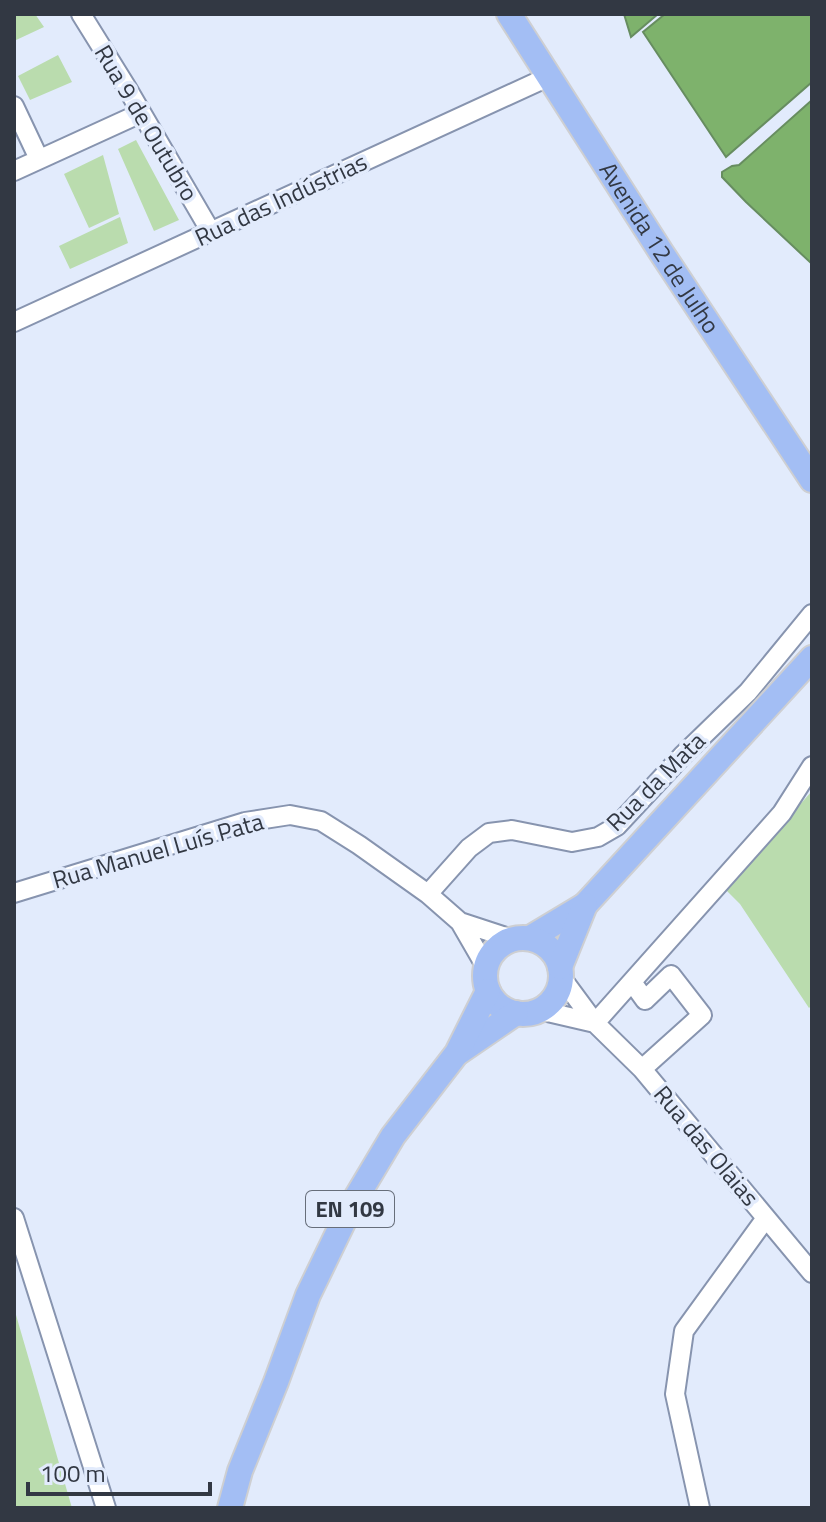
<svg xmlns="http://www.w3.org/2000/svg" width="826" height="1522" viewBox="0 0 826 1522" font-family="'Titillium Web',sans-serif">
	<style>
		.green { fill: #badcae }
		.water { fill: #7eb26c; stroke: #678d60; stroke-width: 2 }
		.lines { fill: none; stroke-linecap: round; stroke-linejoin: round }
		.minor-casing { stroke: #8794af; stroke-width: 22 }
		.major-casing { stroke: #cecfd2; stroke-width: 28 }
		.minor { stroke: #fff; stroke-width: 18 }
		.major { stroke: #a3bef4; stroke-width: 24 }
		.labels { text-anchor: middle; stroke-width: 7; stroke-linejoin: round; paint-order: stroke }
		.shield { fill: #e2ebfc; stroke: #676e7a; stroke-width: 2 }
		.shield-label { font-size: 22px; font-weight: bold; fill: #323843 }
		.street-label { font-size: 24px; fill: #323843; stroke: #e2ebfc }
	</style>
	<rect width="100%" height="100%" fill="#e2ebfc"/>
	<!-- green -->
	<path class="green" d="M 14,14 L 35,14 L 44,27 L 14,41 Z
		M 58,55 L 72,82 L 30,100 L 18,76 Z
		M 136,140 L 179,220 L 154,231 L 118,149 Z
		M 103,155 L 119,214 L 89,228 L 64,174 Z
		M 120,217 L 128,243 L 70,269 L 59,246 Z
		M 812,791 L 812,1005 L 809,1008 L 740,904 L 725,889 Z
		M 14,1308 L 72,1508 L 14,1508 Z"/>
	<!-- water -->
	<path class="water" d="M 624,14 L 658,14 L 631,37 Z
		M 665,14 L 812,14 L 812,82 L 726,157 L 643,32 Z
		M 812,100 L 812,264 L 746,202 L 722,177 L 722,172 L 732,166 L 739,165 Z"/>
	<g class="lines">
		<!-- minor casing -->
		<g class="minor-casing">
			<path id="minor" d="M 81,14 L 127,88 L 211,232
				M 14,106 L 39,159
				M 14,171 L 141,113
				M 14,322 L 548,77
				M 14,893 L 245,822 L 290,815 L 321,821 L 359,845 L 428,894 L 460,922 L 486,967
				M 428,894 L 469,848 L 489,833 L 512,830 L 572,842 L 598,837 L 617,826 L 682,756 L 748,692 L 812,614
				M 460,922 L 512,939
				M 561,977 L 595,1023 L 642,1069 L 812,1273
				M 632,982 L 645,1000 L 671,975 L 702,1015 L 642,1069
				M 539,1010 L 595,1023
				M 595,1023 L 782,813 L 812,766
				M 14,1218 L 106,1508
				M 700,1508 L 675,1394 L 684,1331 L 766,1218"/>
		</g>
		<!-- major casing -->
		<g class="major-casing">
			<g id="major">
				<path id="s1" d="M 509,14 L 661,252 L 812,480"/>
				<path d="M 530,938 L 585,905 L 812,658"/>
				<circle cx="523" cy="976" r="38"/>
				<path d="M 560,967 L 585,905"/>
				<path d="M 459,1052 L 516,1013"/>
				<path d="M 230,1508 L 240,1471 L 276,1382 L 308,1295 L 350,1208 L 393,1136 L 457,1053 L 488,991"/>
			</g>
		</g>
		<!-- minor -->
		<use href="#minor" class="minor"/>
		<!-- major -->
		<use href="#major" class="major"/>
	</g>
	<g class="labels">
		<!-- shield labels -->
		<rect class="shield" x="306" y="1191" width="88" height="36" rx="6"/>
		<g class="shield-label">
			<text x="350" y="1217">EN 109</text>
		</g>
		<!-- street labels -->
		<g class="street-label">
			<text transform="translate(146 123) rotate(59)" y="8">Rua 9 de Outubro</text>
			<text transform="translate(281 200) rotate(-25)" y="8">Rua das Indústrias</text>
			<text dy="8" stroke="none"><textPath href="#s1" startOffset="278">Avenida 12 de Julho</textPath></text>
			<text transform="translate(656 782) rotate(-45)" y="8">Rua da Mata</text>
			<text transform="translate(158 851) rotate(-16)" y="8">Rua Manuel Luís Pata</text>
			<text transform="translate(706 1146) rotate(50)" y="8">Rua das Olaias</text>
		</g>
	</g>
	<!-- border -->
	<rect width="826" height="1522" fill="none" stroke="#323843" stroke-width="32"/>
	<!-- scale -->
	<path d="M28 1482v12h182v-12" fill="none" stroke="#323843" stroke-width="4"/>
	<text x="40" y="1482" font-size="24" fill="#323843" stroke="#e2ebfc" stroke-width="6" paint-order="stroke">100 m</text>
</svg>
